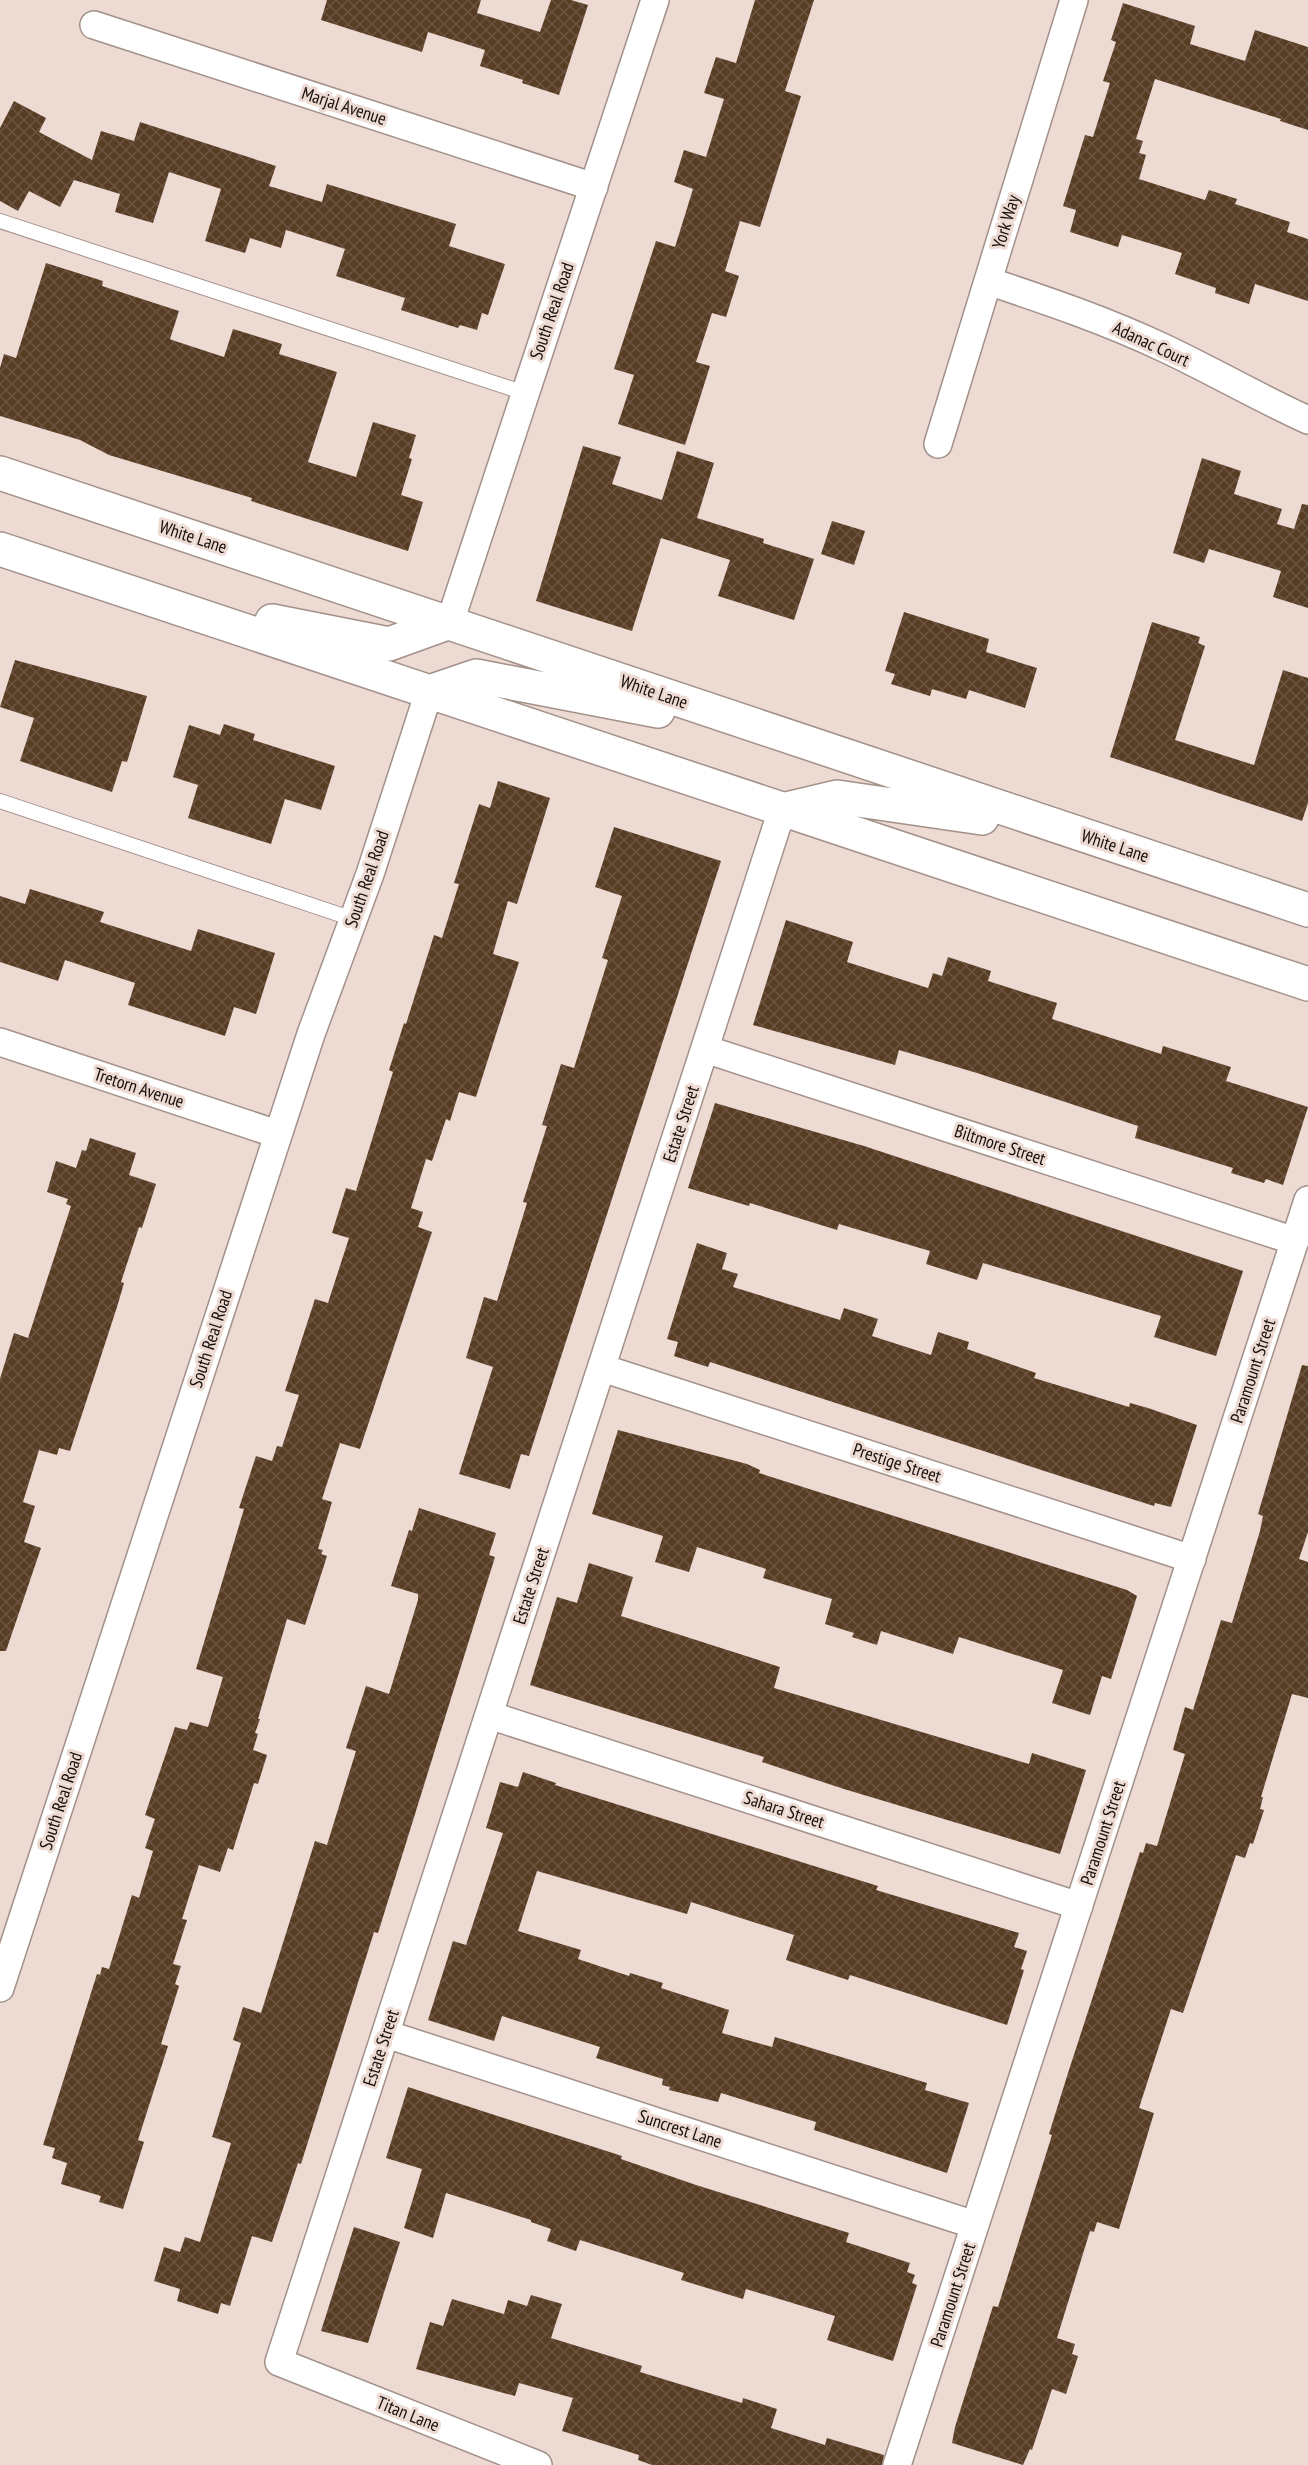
<svg xmlns="http://www.w3.org/2000/svg" width="1308" height="2465" viewBox="0 0 1308 2465" font-family="'PT Sans Narrow',sans-serif">
	<style>
		.building { fill: url(#building-cross-hatch) }
		.lines { fill: none; stroke-linecap: round; stroke-linejoin: round }
		.service-casing { stroke: #a29189; stroke-width: 16 }
		.minor-casing { stroke: #a29189; stroke-width: 30 }
		.secondary-casing { stroke: #a29189; stroke-width: 36 }
		.service { stroke: #fff; stroke-width: 14 }
		.minor { stroke: #fff; stroke-width: 27 }
		.secondary { stroke: #fff; stroke-width: 33 }
		.labels { text-anchor: middle; stroke-width: 6; stroke-linejoin: round; paint-order: stroke }
		.street-label { font-size: 18px; fill: #140e0c; stroke: #eddad2 }
	</style>
	<defs>
		<pattern id="building-cross-hatch" width="8" height="8" patternUnits="userSpaceOnUse" patternTransform="scale(1.5)"><rect width="8" height="8" fill="#583d25"/><path d="M0 0l8 8M0 8l8-8" fill="none" stroke="#6b5542"/></pattern>
	</defs>
	<rect width="100%" height="100%" fill="#eddad2"/>
	<!-- building -->
	<path class="building" d="M 327,0 L 481,0 L 477,13 L 540,32 L 551,0 L 571,0 L 588,5 L 559,95 L 522,83 L 523,80 L 480,66 L 485,50 L 428,32 L 422,52 L 321,20 Z
		M 755,0 L 814,0 L 785,91 L 801,96 L 760,227 L 740,221 L 725,271 L 739,276 L 726,317 L 712,313 L 696,362 L 710,366 L 685,445 L 618,424 L 634,375 L 614,369 L 656,241 L 675,247 L 693,189 L 674,182 L 684,150 L 706,157 L 724,99 L 704,93 L 716,57 L 736,63 Z
		M 1123,3 L 1195,26 L 1190,44 L 1245,61 L 1255,30 L 1308,47 L 1308,130 L 1280,121 L 1281,119 L 1155,79 L 1136,139 L 1143,141 L 1139,153 L 1146,155 L 1139,179 L 1205,200 L 1209,190 L 1237,199 L 1235,204 L 1290,222 L 1287,232 L 1308,239 L 1308,301 L 1255,284 L 1249,304 L 1215,293 L 1216,288 L 1175,274 L 1182,253 L 1122,235 L 1118,247 L 1070,232 L 1076,210 L 1063,206 L 1085,135 L 1093,137 L 1110,83 L 1103,81 L 1116,42 L 1111,40 Z
		M 14,101 L 46,118 L 39,132 L 92,160 L 101,131 L 134,141 L 140,122 L 276,166 L 269,186 L 322,202 L 327,184 L 456,224 L 449,246 L 505,264 L 488,315 L 482,313 L 477,330 L 460,325 L 458,328 L 401,310 L 405,298 L 336,276 L 345,249 L 286,230 L 281,248 L 250,238 L 245,253 L 205,241 L 221,189 L 169,172 L 153,223 L 115,212 L 120,194 L 74,180 L 60,207 L 29,191 L 18,211 L 0,201 L 0,128 Z
		M 46,263 L 103,281 L 102,286 L 179,311 L 170,339 L 175,341 L 224,357 L 233,329 L 282,344 L 279,354 L 337,372 L 308,462 L 356,477 L 373,422 L 416,435 L 409,458 L 412,459 L 401,495 L 423,502 L 408,551 L 251,501 L 252,498 L 109,455 L 80,440 L 0,416 L 0,368 L 4,354 L 16,358 Z
		M 583,446 L 621,457 L 612,484 L 662,500 L 677,451 L 714,463 L 697,518 L 764,539 L 763,543 L 814,559 L 794,620 L 718,596 L 730,560 L 661,538 L 632,631 L 536,601 Z
		M 1202,458 L 1241,471 L 1234,494 L 1282,509 L 1277,524 L 1294,529 L 1302,504 L 1308,505 L 1308,608 L 1273,597 L 1281,571 L 1209,549 L 1204,563 L 1173,553 Z
		M 832,521 L 865,531 L 854,565 L 821,554 Z
		M 904,612 L 989,639 L 986,652 L 1037,668 L 1025,708 L 969,690 L 966,699 L 932,689 L 930,696 L 891,684 L 895,674 L 885,671 Z
		M 1152,622 L 1200,637 L 1198,643 L 1205,646 L 1175,740 L 1254,765 L 1283,670 L 1308,678 L 1308,803 L 1302,821 L 1110,757 Z
		M 15,660 L 147,696 L 127,762 L 122,761 L 112,792 L 20,761 L 34,718 L 0,707 Z
		M 224,724 L 255,734 L 253,740 L 335,766 L 321,810 L 285,799 L 271,844 L 188,818 L 198,785 L 173,777 L 189,725 L 220,735 Z
		M 498,781 L 550,798 L 517,904 L 508,901 L 493,954 L 519,962 L 476,1097 L 459,1092 L 450,1121 L 446,1119 L 432,1161 L 426,1159 L 411,1208 L 423,1212 L 418,1227 L 432,1232 L 360,1449 L 340,1443 L 322,1499 L 332,1502 L 318,1549 L 323,1550 L 321,1554 L 327,1556 L 305,1625 L 287,1619 L 258,1719 L 260,1719 L 255,1733 L 258,1734 L 253,1750 L 267,1755 L 258,1784 L 254,1783 L 233,1850 L 228,1848 L 220,1872 L 199,1865 L 182,1919 L 187,1920 L 173,1964 L 181,1966 L 175,1984 L 179,1986 L 161,2044 L 168,2046 L 138,2140 L 144,2142 L 123,2209 L 99,2202 L 101,2196 L 61,2184 L 67,2163 L 52,2158 L 55,2148 L 43,2145 L 97,1974 L 100,1975 L 102,1967 L 109,1969 L 132,1895 L 139,1898 L 153,1851 L 145,1848 L 155,1819 L 145,1815 L 175,1727 L 187,1730 L 190,1722 L 208,1727 L 223,1677 L 196,1669 L 244,1509 L 239,1508 L 256,1456 L 272,1461 L 277,1446 L 282,1447 L 299,1395 L 285,1391 L 315,1299 L 328,1303 L 349,1238 L 332,1233 L 346,1188 L 356,1191 L 393,1072 L 389,1070 L 404,1023 L 406,1024 L 434,935 L 442,938 L 459,884 L 454,883 L 479,804 L 490,808 Z
		M 614,827 L 721,861 L 529,1456 L 521,1454 L 510,1489 L 459,1474 L 493,1367 L 466,1358 L 484,1297 L 497,1301 L 527,1203 L 523,1202 L 547,1126 L 542,1125 L 561,1064 L 574,1068 L 608,960 L 602,958 L 622,896 L 595,887 Z
		M 30,889 L 104,912 L 100,922 L 191,951 L 198,929 L 275,953 L 256,1014 L 234,1007 L 225,1036 L 128,1005 L 135,983 L 65,960 L 58,981 L 0,962 L 0,896 L 25,904 Z
		M 786,920 L 853,942 L 847,962 L 928,988 L 933,973 L 942,976 L 948,957 L 991,971 L 988,981 L 1057,1003 L 1052,1019 L 1161,1054 L 1163,1046 L 1231,1067 L 1226,1081 L 1308,1107 L 1283,1185 L 1266,1179 L 1264,1183 L 1231,1173 L 1233,1168 L 1135,1138 L 1138,1126 L 977,1073 L 899,1050 L 895,1065 L 753,1025 Z
		M 715,1103 L 864,1146 L 1243,1271 L 1216,1356 L 1154,1337 L 1161,1316 L 983,1263 L 977,1280 L 926,1264 L 930,1251 L 839,1224 L 837,1230 L 750,1203 L 749,1206 L 688,1188 Z
		M 90,1138 L 136,1153 L 129,1175 L 156,1184 L 142,1228 L 139,1227 L 121,1282 L 124,1283 L 117,1307 L 70,1451 L 59,1448 L 57,1455 L 39,1450 L 23,1502 L 35,1506 L 24,1542 L 41,1548 L 6,1651 L 0,1651 L 0,1379 L 14,1333 L 28,1338 L 71,1206 L 66,1204 L 68,1199 L 47,1192 L 56,1161 L 76,1168 L 82,1150 L 86,1151 Z
		M 697,1243 L 727,1253 L 722,1269 L 738,1274 L 733,1287 L 840,1320 L 844,1308 L 878,1319 L 872,1336 L 931,1355 L 938,1332 L 969,1342 L 967,1349 L 1036,1373 L 1034,1378 L 1129,1407 L 1130,1403 L 1148,1408 L 1197,1425 L 1171,1507 L 1155,1503 L 1154,1506 L 1103,1490 L 710,1362 L 708,1367 L 674,1356 L 678,1342 L 667,1339 Z
		M 1302,1365 L 1308,1366 L 1308,1532 L 1299,1559 L 1308,1562 L 1308,1698 L 1292,1694 L 1261,1797 L 1263,1797 L 1260,1809 L 1264,1810 L 1253,1844 L 1250,1843 L 1245,1858 L 1236,1855 L 1183,2013 L 1171,2009 L 1139,2108 L 1154,2113 L 1119,2229 L 1097,2222 L 1094,2232 L 1090,2231 L 1057,2338 L 1075,2344 L 1072,2354 L 1078,2356 L 1066,2394 L 1052,2389 L 1032,2450 L 1030,2449 L 1023,2465 L 952,2443 L 955,2427 L 993,2306 L 998,2307 L 1052,2135 L 1049,2134 L 1068,2073 L 1140,1852 L 1143,1853 L 1146,1843 L 1157,1846 L 1185,1754 L 1173,1750 L 1185,1707 L 1193,1710 L 1221,1620 L 1232,1623 L 1260,1531 L 1263,1516 L 1258,1514 Z
		M 618,1430 L 747,1464 L 760,1470 L 759,1473 L 1127,1590 L 1137,1596 L 1111,1679 L 1102,1676 L 1090,1715 L 1052,1703 L 1063,1670 L 959,1637 L 953,1654 L 881,1631 L 877,1645 L 852,1637 L 854,1633 L 825,1624 L 832,1599 L 763,1578 L 766,1569 L 697,1547 L 689,1572 L 655,1562 L 663,1536 L 592,1514 Z
		M 419,1508 L 496,1533 L 489,1555 L 495,1557 L 378,1933 L 374,1932 L 301,2164 L 298,2163 L 272,2242 L 252,2236 L 230,2306 L 221,2303 L 218,2314 L 177,2301 L 180,2289 L 154,2281 L 164,2247 L 180,2252 L 185,2237 L 200,2242 L 231,2143 L 212,2137 L 241,2043 L 233,2040 L 243,2007 L 261,2013 L 315,1841 L 327,1845 L 356,1751 L 346,1748 L 366,1686 L 389,1694 L 418,1600 L 418,1594 L 391,1586 L 409,1530 L 412,1531 Z
		M 589,1563 L 633,1577 L 621,1616 L 780,1667 L 774,1688 L 1029,1764 L 1032,1753 L 1086,1770 L 1060,1854 L 844,1789 L 762,1762 L 764,1757 L 530,1685 L 557,1597 L 577,1603 Z
		M 523,1772 L 556,1783 L 555,1785 L 878,1886 L 876,1890 L 1019,1933 L 1014,1947 L 1027,1951 L 1021,1969 L 1024,1970 L 1007,2025 L 850,1975 L 848,1980 L 786,1960 L 794,1935 L 691,1902 L 687,1914 L 537,1871 L 518,1931 L 581,1950 L 578,1959 L 629,1976 L 630,1973 L 663,1983 L 661,1988 L 729,2010 L 722,2033 L 772,2047 L 775,2037 L 927,2083 L 925,2090 L 969,2103 L 947,2173 L 814,2130 L 816,2122 L 721,2093 L 718,2102 L 669,2090 L 670,2087 L 662,2085 L 663,2079 L 596,2058 L 600,2047 L 502,2016 L 494,2041 L 428,2020 L 453,1941 L 466,1945 L 503,1833 L 486,1828 L 500,1782 L 518,1787 Z
		M 408,2087 L 622,2156 L 621,2159 L 696,2185 L 849,2233 L 846,2242 L 910,2263 L 907,2272 L 915,2275 L 912,2283 L 917,2285 L 893,2361 L 827,2340 L 835,2316 L 746,2289 L 743,2299 L 681,2280 L 684,2273 L 580,2240 L 576,2251 L 547,2241 L 551,2229 L 531,2222 L 531,2220 L 446,2193 L 433,2238 L 404,2228 L 422,2169 L 386,2158 Z
		M 354,2227 L 400,2242 L 368,2343 L 321,2331 Z
		M 531,2295 L 562,2304 L 551,2338 L 642,2366 L 640,2372 L 742,2403 L 743,2398 L 777,2409 L 771,2428 L 825,2445 L 827,2438 L 884,2455 L 882,2465 L 652,2465 L 638,2460 L 639,2455 L 562,2431 L 573,2398 L 519,2383 L 515,2396 L 416,2369 L 430,2322 L 443,2326 L 452,2299 L 504,2314 L 508,2300 L 527,2306 Z"/>
	<g class="lines">
		<!-- service casing -->
		<g class="service-casing">
			<path id="service" d="M 0,221 L 525,393
				M 0,801 L 353,919"/>
		</g>
		<!-- minor casing -->
		<g class="minor-casing">
			<path id="minor" d="M 94,25 L 594,187
				M 988,281 C 1048,301 1107,321 1164,348 C 1213,371 1259,398 1308,420
				M 938,444 L 1074,0
				M 450,622 L 655,0
				M 0,1042 L 277,1134
				M 705,1049 L 1295,1241
				M 602,1368 L 1192,1559
				M 489,1715 L 1079,1906
				M 0,1988 L 311,1034 L 370,874 L 429,692
				M 386,2034 L 975,2225
				M 538,2465 L 279,2362 L 782,810
				M 897,2465 L 1308,1200"/>
		</g>
		<!-- secondary casing -->
		<g class="secondary-casing">
			<path id="secondary" d="M 0,473 L 1308,910
				M 0,549 L 1308,984
				M 272,621 L 389,644 L 450,622
				M 429,692 L 476,676 L 658,711
				M 782,810 L 837,797 L 982,818"/>
		</g>
		<!-- service -->
		<use href="#service" class="service"/>
		<!-- minor -->
		<use href="#minor" class="minor"/>
		<!-- secondary -->
		<use href="#secondary" class="secondary"/>
	</g>
	<g class="labels">
		<!-- street labels -->
		<g class="street-label">
			<text transform="translate(344 106) rotate(18)" y="6">Marjal Avenue</text>
			<text transform="translate(1006 222) rotate(-73)" y="6">York Way</text>
			<text transform="translate(552 311) rotate(-71)" y="6">South Real Road</text>
			<text transform="translate(1151 344) rotate(25)" y="6">Adanac Court</text>
			<text transform="translate(193 537) rotate(18)" y="6">White Lane</text>
			<text transform="translate(654 692) rotate(19)" y="6">White Lane</text>
			<text transform="translate(1115 846) rotate(18)" y="6">White Lane</text>
			<text transform="translate(367 879) rotate(-71)" y="6">South Real Road</text>
			<text transform="translate(139 1088) rotate(18)" y="6">Tretorn Avenue</text>
			<text transform="translate(681 1124) rotate(-72)" y="6">Estate Street</text>
			<text transform="translate(1000 1145) rotate(18)" y="6">Biltmore Street</text>
			<text transform="translate(211 1339) rotate(-72)" y="6">South Real Road</text>
			<text transform="translate(1253 1371) rotate(-72)" y="6">Paramount Street</text>
			<text transform="translate(897 1463) rotate(18)" y="6">Prestige Street</text>
			<text transform="translate(531 1586) rotate(-72)" y="6">Estate Street</text>
			<text transform="translate(61 1801) rotate(-72)" y="6">South Real Road</text>
			<text transform="translate(784 1810) rotate(18)" y="6">Sahara Street</text>
			<text transform="translate(1103 1833) rotate(-72)" y="6">Paramount Street</text>
			<text transform="translate(381 2048) rotate(-72)" y="6">Estate Street</text>
			<text transform="translate(680 2129) rotate(18)" y="6">Suncrest Lane</text>
			<text transform="translate(953 2295) rotate(-72)" y="6">Paramount Street</text>
			<text transform="translate(408 2414) rotate(22)" y="6">Titan Lane</text>
		</g>
	</g>
</svg>
